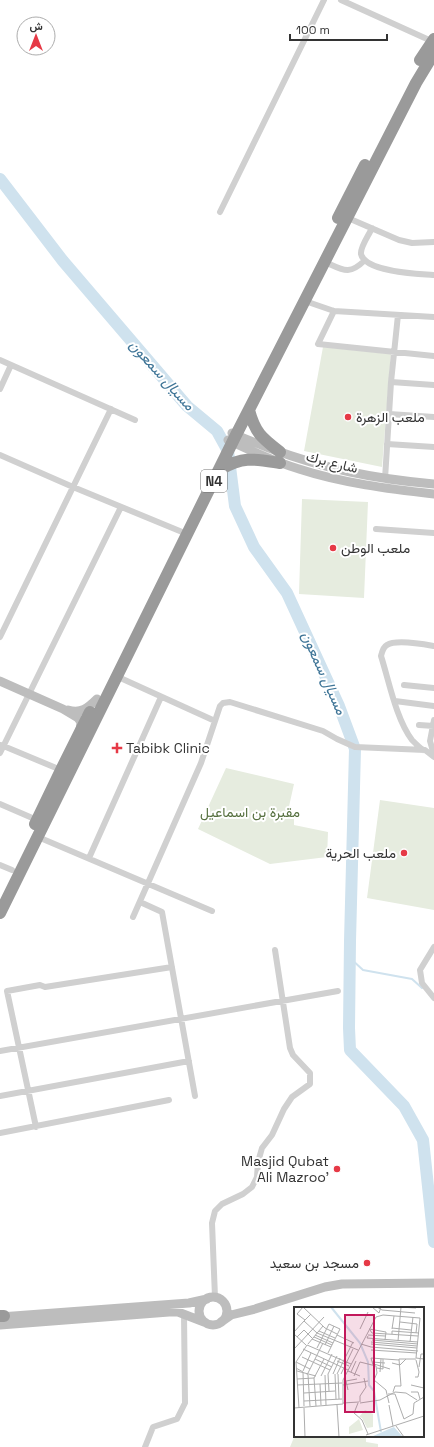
<svg xmlns="http://www.w3.org/2000/svg" width="434" height="1447" viewBox="0 0 434 1447" font-family="'Space Grotesk',Vazirmatn,sans-serif">
	<style>
		.green { fill: #e6ecdf }
		.lines { fill: none; stroke-linecap: round; stroke-linejoin: round }
		.stream { stroke: #cfe2ee; stroke-width: 2 }
		.river { stroke: #cfe2ee; stroke-width: 12 }
		.street { stroke: #d0d0d0; stroke-width: 6 }
		.secondary { stroke: #bdbdbd; stroke-width: 9 }
		.highway { stroke: #9a9a9a; stroke-width: 12 }
		.poi-dot { fill: #e63946; stroke: #fff; stroke-width: 1.5 }
		.labels { text-anchor: middle; stroke-width: 4; stroke-linejoin: round; paint-order: stroke }
		.shield { fill: #fff; stroke: #707070; stroke-width: 1 }
		.shield-label { font-size: 13px; font-weight: bold; fill: #333 }
		.poi-label { font-size: 14px; fill: #333; stroke: #fff; text-anchor: start }
		.street-label { font-size: 14px; fill: #333; stroke: #fff }
		.park-label { font-size: 14px; fill: #56703f; stroke: #fff }
		.water-label { font-size: 15px; font-style: italic; fill: #3f7597; stroke: #fff }
		.inset-river { fill: none; stroke: #cfe2ee; stroke-width: 2 }
		.inset-road { fill: none; stroke: #adadad; stroke-width: 1 }
		.view { fill: #c2185b; fill-opacity: 0.15; stroke: #c2185b; stroke-width: 2 }
		.inset-edge { fill: none; stroke: #333; stroke-width: 2 }
	</style>
	<rect width="100%" height="100%" fill="#fff"/>
	<!-- green -->
	<path class="green" d="M 323,347 L 391,354 L 382,467 L 304,451 Z
		M 302,499 L 368,502 L 364,598 L 299,594 Z
		M 226,768 L 294,784 L 288,811 L 294,814 L 294,825 L 328,832 L 327,857 L 270,864 L 198,829 Z
		M 380,800 L 434,808 L 434,910 L 367,898 Z
		M 295,1435 L 355,1436 L 366,1438 L 366,1442 L 378,1444 L 378,1447 L 290,1447 Z"/>
	<g class="lines">
		<!-- stream -->
		<path class="stream" d="M 350,958 L 363,970 L 412,979 L 422,988"/>
		<!-- river -->
		<path class="river" d="M 0,179 L 63,261 L 187,406 L 217,431 L 228,451 L 235,506 L 254,547 L 287,593 L 339,706 L 355,749 L 350,941 L 349,1028 L 350,1050 L 404,1106 L 423,1140 L 434,1242"/>
		<!-- street -->
		<path class="street" d="M 341,0 L 427,39 L 431,42
			M 220,212 L 324,0
			M 348,218 L 399,240 L 412,243 L 434,242
			M 372,228 C 369,235 360,247 361,254 C 365,272 419,274 434,275
			M 325,262 C 343,270 349,276 365,260
			M 305,301 L 334,311 L 434,317
			M 334,311 L 318,344 L 434,356
			M 0,360 L 135,420
			M 391,382 L 434,385
			M 0,389 L 11,365
			M 389,414 L 434,417
			M 387,444 L 434,447
			M 0,455 L 73,487 L 187,534
			M 385,479 L 391,382 L 398,315
			M 376,529 L 434,533
			M 0,637 L 111,409
			M 116,676 L 215,721
			M 404,685 L 434,688
			M 395,701 L 434,706
			M 434,720 L 430,741 L 434,755
			M 419,725 L 434,726
			M 1,745 L 61,770
			M 423,750 C 419,747 415,743 412,740 C 396,719 389,681 381,656 C 382,652 383,647 387,645 C 396,639 423,644 434,646
			M 0,753 L 121,507
			M 0,804 L 37,820
			M 38,837 L 212,911
			M 89,858 L 161,697
			M 0,865 L 12,870
			M 140,902 L 162,912 L 195,1096
			M 133,917 L 201,763 L 220,706 L 223,703 L 230,702 L 323,731 L 337,739 L 355,747 L 425,750 L 434,757
			M 434,947 L 420,970 L 422,983 L 434,998
			M 0,1051 L 338,991
			M 0,1096 L 189,1061
			M 36,1127 L 7,991 L 40,985 L 45,987 L 172,967
			M 0,1133 L 169,1100
			M 215,1297 L 212,1223 L 215,1211 L 222,1204 L 243,1194 L 252,1187 L 257,1177 L 258,1162 L 262,1148 L 272,1135 L 284,1109 L 292,1097 L 310,1084 L 310,1073 L 293,1055 L 290,1048 L 275,950
			M 145,1447 L 153,1427 L 177,1419 L 185,1403 L 184,1314"/>
		<!-- secondary -->
		<path class="secondary" d="M 232,433 C 244,439 257,443 269,448 C 325,469 375,479 434,484
			M 228,440 C 251,451 275,462 299,469 C 342,483 389,489 434,494
			M 0,681 L 63,709 L 78,718 L 81,722 L 80,731
			M 68,710 C 81,714 88,708 97,699
			M199 1311a14 14 0 1 1 28 0a14 14 0 1 1-28 0Z
			M 0,1317 L 189,1303 L 207,1299
			M 221,1322 L 231,1315 L 255,1309 L 325,1287 L 342,1284 L 434,1283
			M 0,1325 L 169,1312 L 178,1312 L 204,1322"/>
		<!-- highway -->
		<path class="highway" d="M 420,60 L 434,39
			M 338,218 L 365,165
			M 249,410 C 255,433 262,438 280,452
			M 221,469 C 244,456 254,459 280,463
			M 35,824 L 61,770 L 90,712
			M 0,913 L 236,435 L 416,83 L 434,53
			M 0,1316 L 4,1316"/>
	</g>
	<!-- markers -->
	<g class="poi-dot">
		<circle cx="348" cy="417" r="4"/>
		<circle cx="333" cy="548" r="4"/>
		<path d="M115 742h4v4h4v4h-4v4h-4v-4h-4v-4h4z"/>
		<circle cx="404" cy="853" r="4"/>
		<circle cx="337" cy="1169" r="4"/>
		<circle cx="367" cy="1263" r="4"/>
	</g>
	<g class="labels">
		<!-- shield labels -->
		<rect class="shield" x="201" y="470" width="26" height="22" rx="3"/>
		<g class="shield-label">
			<text x="214" y="486">N4</text>
		</g>
		<!-- poi labels -->
		<g class="poi-label">
			<text x="356" y="422">ملعب الزهرة</text>
			<text x="341" y="553">ملعب الوطن</text>
			<text x="126" y="753">Tabibk Clinic</text>
			<text x="396" y="858" text-anchor="end">ملعب الحرية</text>
			<text x="329" y="1166" text-anchor="end">Masjid Qubat<tspan x="329" dy="16">Ali Mazroo'</tspan></text>
			<text x="359" y="1268" text-anchor="end">مسجد بن سعيد</text>
		</g>
		<!-- street labels -->
		<g class="street-label">
			<text transform="translate(332 462) rotate(14)" y="5">شارع برك</text>
		</g>
		<!-- park labels -->
		<g class="park-label">
			<text x="250" y="817">مقبرة بن اسماعيل</text>
		</g>
		<!-- water labels -->
		<g class="water-label">
			<text transform="translate(162 375) rotate(48)" y="5">مسيال سمعون</text>
			<text transform="translate(324 673) rotate(66)" y="5">مسيال سمعون</text>
		</g>
	</g>
	<!-- overview -->
	<g transform="translate(294 1307)">
		<rect width="130" height="130" fill="#fff"/>
		<path d="M 71,103 L 79,107 L 79,120 L 73,121 L 68,111 L 65,110 ZM 65,112 L 69,123 L 55,127 L 55,120 Z" fill="#e6ecdf"/>
		<path d="M 100,120 L 109,130 L 77,130 L 95,122 Z" fill="#cfe2ee"/>
		<path class="inset-river" d="M 37,0 L 66,36 L 74,55 L 75,78 L 80,84 L 87,125"/>
		<path class="inset-road" d="M 9,0 L 31,21 L 43,27M 9,0 L 3,7 L 11,13M 78,0 L 85,6 L 87,0M 83,0 L 88,3 L 121,6M 105,0 L 122,1M 17,7 L 10,14 L 23,26 L 64,43M 126,11 L 122,51 L 130,52M 106,15 L 123,17 L 122,26M 98,21 L 117,23M 66,22 L 74,5M 75,22 L 92,25 L 91,33M 98,22 L 100,9M 76,23 L 78,26 L 124,29M 25,24 L 41,31M 0,25 L 10,14M 0,27 L 12,38M 98,27 L 98,24 L 125,26M 21,28 L 39,36M 43,28 L 60,36M 74,28 L 91,29M 74,29 L 73,31 L 124,35M 3,30 L 10,23 L 18,31M 20,30 L 38,38M 18,32 L 37,40M 78,33 L 124,37M 104,34 L 107,0M 77,35 L 123,39M 116,35 L 119,10M 14,37 L 29,19M 67,37 L 77,40 L 124,44M 77,37 L 123,41M 31,38 L 40,19M 1,41 L 30,10M 23,41 L 35,17 L 46,22 L 34,46M 9,42 L 54,63M 77,43 L 123,46M 8,50 L 36,63M 21,52 L 38,60M 50,53 L 59,35M 43,54 L 55,59M 2,55 L 16,62M 78,55 L 91,56M 98,56 L 106,58 L 112,52M 80,57 L 96,62M 79,58 L 77,51 L 105,53M 125,60 L 127,47 L 130,47M 2,61 L 9,65 L 10,99M 83,61 L 89,62 L 89,52M 3,64 L 22,69M 9,64 L 17,46M 54,64 L 66,69M 57,65 L 62,54M 86,65 L 87,52M 39,67 L 46,51M 41,67 L 42,92M 43,67 L 50,53M 44,67 L 45,92M 47,67 L 59,42M 13,68 L 29,36M 14,68 L 16,99M 31,68 L 32,98M 27,69 L 38,47M 60,69 L 66,55 L 82,59 L 83,66 L 80,73 L 92,83 L 95,96M 121,70 L 124,70 L 125,65 L 122,53M 20,71 L 22,99M 3,72 L 20,71 L 30,52M 26,77 L 27,98M 3,78 L 48,76M 49,78 L 74,74M 117,78 L 130,81M 54,83 L 52,74 L 63,72M 35,84 L 34,67 L 43,49M 99,85 L 101,79 L 107,79 L 105,52 L 122,52M 117,85 L 124,85 L 126,92M 10,86 L 41,84M 94,87 L 101,87 L 110,112 L 119,107 L 120,96 L 130,90M 10,94 L 48,92M 66,95 L 66,89 L 72,80 L 70,71M 49,96 L 65,95M 64,96 L 60,106 L 68,113 L 74,127M 66,96 L 86,93 L 101,85 L 112,86 L 123,93M 43,98 L 45,130M 95,98 L 99,119M 0,101 L 49,97 L 49,73 L 82,10 L 89,8 L 126,11M 5,101 L 2,55 L 13,38 L 57,57M 10,101 L 11,130M 102,119 L 110,130M 72,128 L 130,109"/>
		<path class="view" d="M 51,8 L 80,8 L 80,105 L 51,105 Z"/>
		<rect width="130" height="130" class="inset-edge"/>
	</g>
	<!-- north arrow -->
	<g transform="translate(36 36)"><circle r="19" fill="#ffffff" stroke="#adadad"/>
	<path d="M0-3L7 15L0 10L-7 15Z" fill="#e63946"/>
	<text y="-6" font-size="11" font-weight="bold" text-anchor="middle" fill="#333333">ش</text>
	</g>
	<!-- scale -->
	<path d="M290 34v6h97v-6" fill="none" stroke="#333333" stroke-width="2"/>
	<text x="296" y="34" font-size="12" fill="#333333" stroke="#ffffff" stroke-width="3" paint-order="stroke">100 m</text>
</svg>
